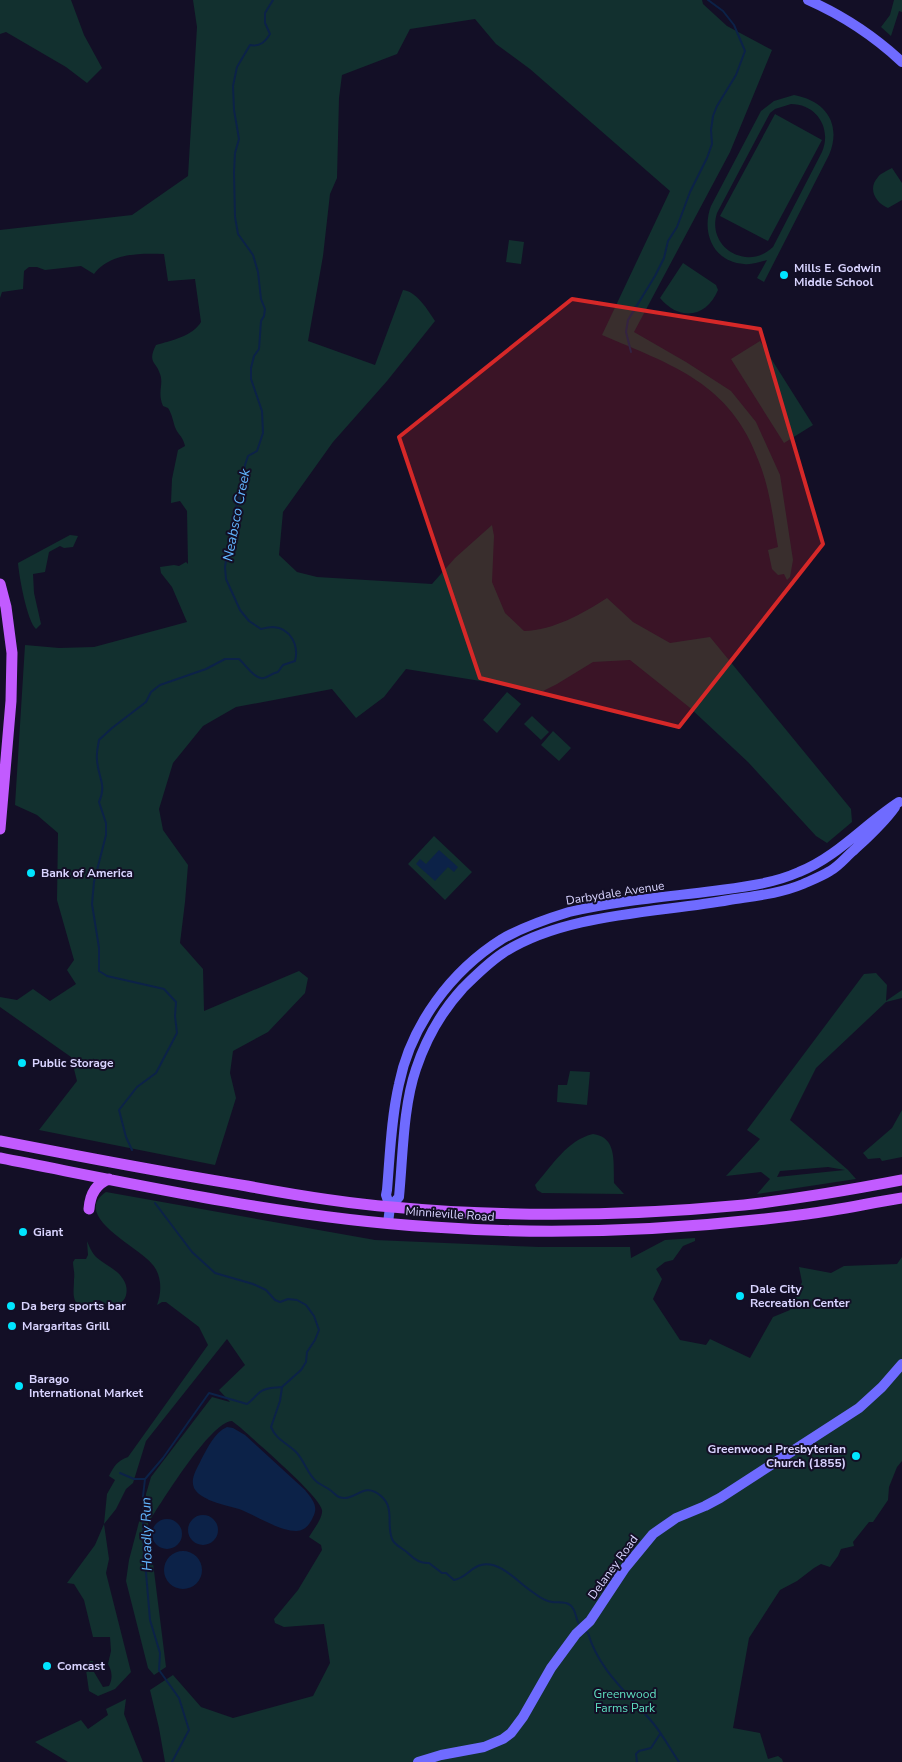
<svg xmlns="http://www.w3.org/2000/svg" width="902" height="1762" viewBox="0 0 902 1762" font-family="'Nunito Sans',sans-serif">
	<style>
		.green { fill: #12302f; fill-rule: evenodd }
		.water { fill: #0c2248 }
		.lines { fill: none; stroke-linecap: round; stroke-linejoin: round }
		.stream { stroke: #0c2248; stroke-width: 2 }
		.secondary { stroke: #6f6bff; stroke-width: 10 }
		.primary { stroke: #c25bff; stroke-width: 11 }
		.marked { fill: #d62828; fill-opacity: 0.2; stroke: #d62828; stroke-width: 4; stroke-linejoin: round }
		.poi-dot { fill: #00e5ff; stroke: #130f26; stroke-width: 2 }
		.labels { text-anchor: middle; stroke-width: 4; stroke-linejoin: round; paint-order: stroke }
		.poi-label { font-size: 12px; font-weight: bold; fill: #d9d4ff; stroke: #130f26; text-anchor: start }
		.street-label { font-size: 12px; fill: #d9d4ff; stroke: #130f26 }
		.park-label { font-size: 12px; fill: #5fe0c0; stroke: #130f26 }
		.water-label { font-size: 14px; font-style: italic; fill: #62b6ff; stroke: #130f26 }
	</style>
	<rect width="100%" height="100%" fill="#130f26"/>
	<!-- green -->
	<path class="green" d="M 0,0 L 71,0 L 84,35 L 102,68 L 87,83 L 66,67 L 6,32 L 0,34 Z
		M 193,0 L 702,0 L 703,4 L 727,26 L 772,50 L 730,152 L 634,332 L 686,362 L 731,391 L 756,422 L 780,475 L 793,560 L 790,577 L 787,580 L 784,574 L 778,575 L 772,569 L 768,550 L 778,547 C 773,519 770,489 759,462 C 731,383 672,365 602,335 L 670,191 L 530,69 L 496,44 L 475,19 L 410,29 L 397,54 L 342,75 L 339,98 L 337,178 L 330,194 L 323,256 L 308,341 L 375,365 L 403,290 C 416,291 428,310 435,321 L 387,381 L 333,442 L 283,512 L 279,555 L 297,572 L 317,577 L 432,584 L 455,558 L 492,525 L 494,536 L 492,582 L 505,613 L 524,631 C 554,630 582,614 607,598 L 633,622 L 670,643 L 710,637 L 851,809 L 852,822 L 827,843 L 816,836 L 748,762 L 689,707 L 630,660 L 593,662 L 557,684 L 543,691 L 406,669 L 384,697 L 356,718 L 332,689 L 236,707 L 203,726 L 173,763 L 159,809 L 163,830 L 188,865 L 185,902 L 180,943 L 203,969 L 204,1011 L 299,971 L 308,978 L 305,993 L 268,1032 L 233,1051 L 230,1073 L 236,1098 L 215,1165 L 39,1130 L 77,1081 L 71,1057 L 0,1007 L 0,997 L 17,1000 L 33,989 L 50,1001 L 76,984 L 67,970 L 74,960 L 57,900 L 58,833 L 37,815 L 15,805 L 25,645 L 59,648 L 94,647 L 187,622 L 172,587 L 161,573 L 160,567 L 174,565 L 179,566 L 186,562 L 188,564 L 187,511 L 180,501 L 171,503 L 172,479 L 178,450 L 185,446 C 183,436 178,435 175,427 C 173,421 172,414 168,408 L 163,406 C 157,392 164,384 160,374 C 156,361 147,363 156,345 C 170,341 193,336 201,322 L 195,279 L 168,281 L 164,254 C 140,253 110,253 94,274 L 81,266 L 45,270 L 37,267 L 29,267 L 24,271 L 23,289 L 2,292 L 0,298 L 0,230 L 132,215 L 188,176 L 197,27 Z
		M 894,0 L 902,0 L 902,12 L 899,11 L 891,36 L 881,27 L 890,15 Z
		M 794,95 C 826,101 842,124 829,155 L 764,282 L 757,278 L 767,260 C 759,262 752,265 744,264 C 713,262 701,232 711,206 L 761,111 L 774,101 ZM 791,104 C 817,104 832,129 822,152 L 773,247 C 747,272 706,247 717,213 L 770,113 L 775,109 Z
		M 775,114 L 822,140 L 768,241 L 720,216 Z
		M 892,168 L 902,183 L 902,200 L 888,208 C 876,203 867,189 878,177 C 881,173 887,171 892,168 Z
		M 509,240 L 524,242 L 521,264 L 506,262 Z
		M 683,263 L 716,285 L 718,290 C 707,317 680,322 660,298 Z
		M 760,341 L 813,425 L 784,443 L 731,359 Z
		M 70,535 L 78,536 L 73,547 L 64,548 L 60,546 L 49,552 L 45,572 L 33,574 L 34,593 L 41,624 L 36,629 C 27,621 19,576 18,563 Z
		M 507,692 L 521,704 L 497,733 L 483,720 Z
		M 532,716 L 549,732 L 541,740 L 524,724 Z
		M 553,731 L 571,748 L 559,761 L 541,745 Z
		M 434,836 L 472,872 L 445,900 L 408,864 Z
		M 876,973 L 887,985 L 886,1001 L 902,990 L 902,998 L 886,1002 L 816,1068 L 790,1120 L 848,1170 L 856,1179 L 757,1194 L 770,1179 L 761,1172 L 726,1176 L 760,1139 L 747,1130 L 864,974 ZM 828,1167 L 845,1170 L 777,1177 L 780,1171 Z
		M 570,1071 L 590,1072 L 587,1105 L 557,1102 L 558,1085 L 567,1085 Z
		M 902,1110 L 902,1157 L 882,1161 L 880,1158 L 868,1159 L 863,1153 L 892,1128 Z
		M 593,1134 C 618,1137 613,1164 614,1183 L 624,1194 L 542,1193 L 537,1190 L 535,1185 C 552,1166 567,1140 593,1134 Z
		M 106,1192 L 375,1240 L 539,1247 L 630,1247 L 631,1258 L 665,1240 L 695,1238 L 695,1241 L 683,1246 L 673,1260 L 665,1262 L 656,1269 L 662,1279 L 653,1299 L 680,1340 L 706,1345 L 710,1339 L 750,1358 L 773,1317 L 790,1310 L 802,1282 L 799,1267 L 831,1273 L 844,1266 L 897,1264 L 902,1257 L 902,1461 L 897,1467 L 889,1487 L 888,1500 L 873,1522 L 869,1522 L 853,1542 L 854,1546 L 841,1549 L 838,1556 L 830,1567 L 821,1564 L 814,1568 L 797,1581 L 780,1590 L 749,1638 L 733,1728 L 760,1733 L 768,1759 L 778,1756 L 782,1759 L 783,1762 L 165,1762 L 159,1728 L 150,1690 L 173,1675 L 201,1707 L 233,1718 L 313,1696 L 330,1663 L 324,1624 L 284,1627 L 275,1623 L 274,1619 L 298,1590 L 322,1550 L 321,1545 L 309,1537 C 313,1530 323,1518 322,1510 C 320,1496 255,1441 241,1428 L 232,1421 C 210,1422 162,1502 148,1523 L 166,1667 L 154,1675 L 148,1668 L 126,1581 L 129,1560 L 139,1522 L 145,1513 L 146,1494 L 151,1477 L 212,1397 L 230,1402 L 219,1390 L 245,1365 L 227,1339 L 146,1441 L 133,1483 L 126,1489 L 116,1509 L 104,1524 L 109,1559 L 106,1573 L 131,1672 L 115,1689 L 98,1696 L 89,1691 L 86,1670 L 90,1661 L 93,1661 L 94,1672 L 103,1687 L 109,1686 C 113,1678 112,1671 108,1664 L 111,1651 L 110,1637 L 93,1637 L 84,1600 L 74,1584 L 67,1583 L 95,1545 L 104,1524 L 107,1494 L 115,1480 L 109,1476 C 114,1466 117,1461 128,1457 L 208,1345 L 199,1327 L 166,1302 L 162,1302 L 157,1305 C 162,1292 162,1275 152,1264 C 139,1247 70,1216 106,1192 Z
		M 87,1241 C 89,1246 92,1253 96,1257 C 105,1265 117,1269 123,1279 C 130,1289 127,1305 113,1305 C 107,1306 104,1302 99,1300 L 93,1303 L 86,1311 C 70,1301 74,1295 74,1279 C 75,1273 73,1267 73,1262 L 75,1259 L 86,1259 L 88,1255 Z
		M 126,1699 L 124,1714 L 143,1762 L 68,1762 L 35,1742 L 81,1720 L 88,1729 L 108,1715 L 106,1709 Z"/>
	<!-- water -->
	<path class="water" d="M 439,850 L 458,867 L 454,872 L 448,867 L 435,881 L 416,864 L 420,859 L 426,864 Z
		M 227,1427 L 233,1428 L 245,1435 L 305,1490 C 312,1499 319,1506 313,1517 C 310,1524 305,1531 296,1531 C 279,1531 255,1515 239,1509 C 229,1506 219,1504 209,1500 C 204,1497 197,1494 194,1488 C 190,1478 197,1469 201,1460 C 208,1447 214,1433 227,1427 Z
		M188 1530a15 15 0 1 1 30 0a15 15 0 1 1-30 0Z
		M152 1534a15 15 0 1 1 30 0a15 15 0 1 1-30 0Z
		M164 1570a19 19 0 1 1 38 0a19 19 0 1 1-38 0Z"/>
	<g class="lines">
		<!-- stream -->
		<path class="stream" d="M 631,352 L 626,332 L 628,320 L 655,276 L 664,258 L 668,241 L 677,227 L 690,192 L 707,158 L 712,144 L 711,130 L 713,116 L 717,106 L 736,75 L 745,51 L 734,25 L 723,11 L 708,0
			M 132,1150 L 126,1137 L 119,1110 L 137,1087 L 156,1073 L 177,1033 L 175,1016 L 176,1002 L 164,989 L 107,976 L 99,971 L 99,948 L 92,904 L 94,882 L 106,835 L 106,823 L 99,802 C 107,784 98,778 97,760 C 96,753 98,747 99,740 L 112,728 L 146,702 L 151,692 L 160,685 L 206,669 L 225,659 L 239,659 C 245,664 255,680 264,678 C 268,678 271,673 278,672 L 283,665 L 295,661 C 299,646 291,628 273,627 C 269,627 265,628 261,629 L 249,621 L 240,610 L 226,579 L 225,567 L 233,518 L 244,480 L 245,465 L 248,456 L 257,451 L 263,433 L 262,411 L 251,379 L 251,368 L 254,356 L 259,349 L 261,321 L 264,316 L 265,309 L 261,299 L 258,272 L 253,255 L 238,234 L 235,217 L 234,172 L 235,153 L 239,139 L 234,110 L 233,86 L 237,67 L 250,45 C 260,47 265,42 270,34 L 265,23 L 265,13 L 273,0
			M 155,1203 L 192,1252 L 215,1273 L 253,1284 L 266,1290 L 275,1300 L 280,1302 L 288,1299 L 297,1300 L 306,1305 L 314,1316 L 319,1330 L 315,1340 L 307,1352 L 306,1362 L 301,1370 L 282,1387 L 280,1401 L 271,1427 C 276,1439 285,1442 295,1451 C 304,1459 307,1474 317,1482 C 321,1485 326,1487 330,1490 C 333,1492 336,1496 339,1497 C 355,1503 363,1480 381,1496 C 395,1508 386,1523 392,1539 C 395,1546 403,1548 409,1554 C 414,1559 420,1564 429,1563 L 442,1573 L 446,1573 L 454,1580 C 466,1578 471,1567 481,1565 C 501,1560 519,1584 534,1593 C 539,1597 545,1601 552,1602 C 558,1603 565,1601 570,1605 C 577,1610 575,1620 580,1625
			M 120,1473 L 134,1479 L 144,1479
			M 585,1631 L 588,1633 C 599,1671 629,1694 653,1723 C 663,1735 670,1749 679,1762
			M 172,1762 L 189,1730 L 179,1698 L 159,1670 L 160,1653 L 150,1620 L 143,1537 L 143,1496 L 145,1479 L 163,1458 L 209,1393 L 247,1404 C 253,1400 255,1396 260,1392 C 266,1387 275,1388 282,1387
			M 637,1762 L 636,1754 L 639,1751 L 651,1748 L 660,1734"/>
		<!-- secondary -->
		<path class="secondary" d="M 808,0 C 842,15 874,36 902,62
			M 390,1207 L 399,1197 C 403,1156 403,1107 416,1069 C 426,1039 441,1012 463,988 C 475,976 488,963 503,953 C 565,913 657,913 729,900 C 754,896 779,894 803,884 C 812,880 822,876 830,871 C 839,866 846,857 853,851 C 868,837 883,824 895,807
			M 388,1223 L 390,1207 L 386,1195 L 387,1190 C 390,1155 391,1119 399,1084 C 411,1025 451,971 502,939 C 523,927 546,919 569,912 C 616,901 665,897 713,891 C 742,887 772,884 799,872 C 837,857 865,824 899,802
			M 418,1762 L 441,1755 L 484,1747 L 503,1739 L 511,1733 L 523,1717 L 551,1668 L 576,1634 L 590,1621 L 625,1568 L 653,1534 L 676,1518 L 705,1506 L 720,1498 L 859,1408 L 882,1387 L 902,1364"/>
		<!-- primary -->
		<path class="primary" d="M 0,584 L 6,607 L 12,653 L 11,701 L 0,829
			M 0,1141 C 82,1157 165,1173 247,1186 C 295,1195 344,1203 392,1207 C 509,1218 628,1216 744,1205 C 797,1199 850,1190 902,1180
			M 0,1158 C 144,1186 287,1218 433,1227 C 558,1236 683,1230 807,1214 C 839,1210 870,1203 902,1198
			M 89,1209 C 90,1195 95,1184 109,1179"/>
	</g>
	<!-- marked area -->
	<path class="marked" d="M 572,299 L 760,329 L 823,544 L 679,727 L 480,678 L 399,437 Z"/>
	<!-- markers -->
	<g class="poi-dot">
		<circle cx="784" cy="275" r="5"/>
		<circle cx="31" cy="873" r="5"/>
		<circle cx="22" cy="1063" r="5"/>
		<circle cx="23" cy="1232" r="5"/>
		<circle cx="740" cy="1296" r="5"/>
		<circle cx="11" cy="1306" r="5"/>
		<circle cx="12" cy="1326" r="5"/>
		<circle cx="19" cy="1386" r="5"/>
		<circle cx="856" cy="1456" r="5"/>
		<circle cx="47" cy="1666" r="5"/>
	</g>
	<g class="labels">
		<!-- poi labels -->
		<g class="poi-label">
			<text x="794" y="272">Mills E. Godwin<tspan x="794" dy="14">Middle School</tspan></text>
			<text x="41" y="877">Bank of America</text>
			<text x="32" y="1067">Public Storage</text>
			<text x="33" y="1236">Giant</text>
			<text x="750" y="1293">Dale City<tspan x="750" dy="14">Recreation Center</tspan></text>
			<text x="21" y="1310">Da berg sports bar</text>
			<text x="22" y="1330">Margaritas Grill</text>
			<text x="29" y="1383">Barago<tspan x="29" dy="14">International Market</tspan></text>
			<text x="846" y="1453" text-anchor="end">Greenwood Presbyterian<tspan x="846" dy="14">Church (1855)</tspan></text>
			<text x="57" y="1670">Comcast</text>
		</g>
		<!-- street labels -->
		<g class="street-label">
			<text transform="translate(615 893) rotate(-9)" y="4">Darbydale Avenue</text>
			<text transform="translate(450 1214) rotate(4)" y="4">Minnieville Road</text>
			<text transform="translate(613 1567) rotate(-54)" y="4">Delaney Road</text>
		</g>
		<!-- park labels -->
		<g class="park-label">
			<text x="625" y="1698">Greenwood<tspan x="625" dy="14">Farms Park</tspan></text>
		</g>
		<!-- water labels -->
		<g class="water-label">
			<text transform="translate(236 515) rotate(-79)" y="5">Neabsco Creek</text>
			<text transform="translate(146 1534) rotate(-91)" y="5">Hoadly Run</text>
		</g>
	</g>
</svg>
